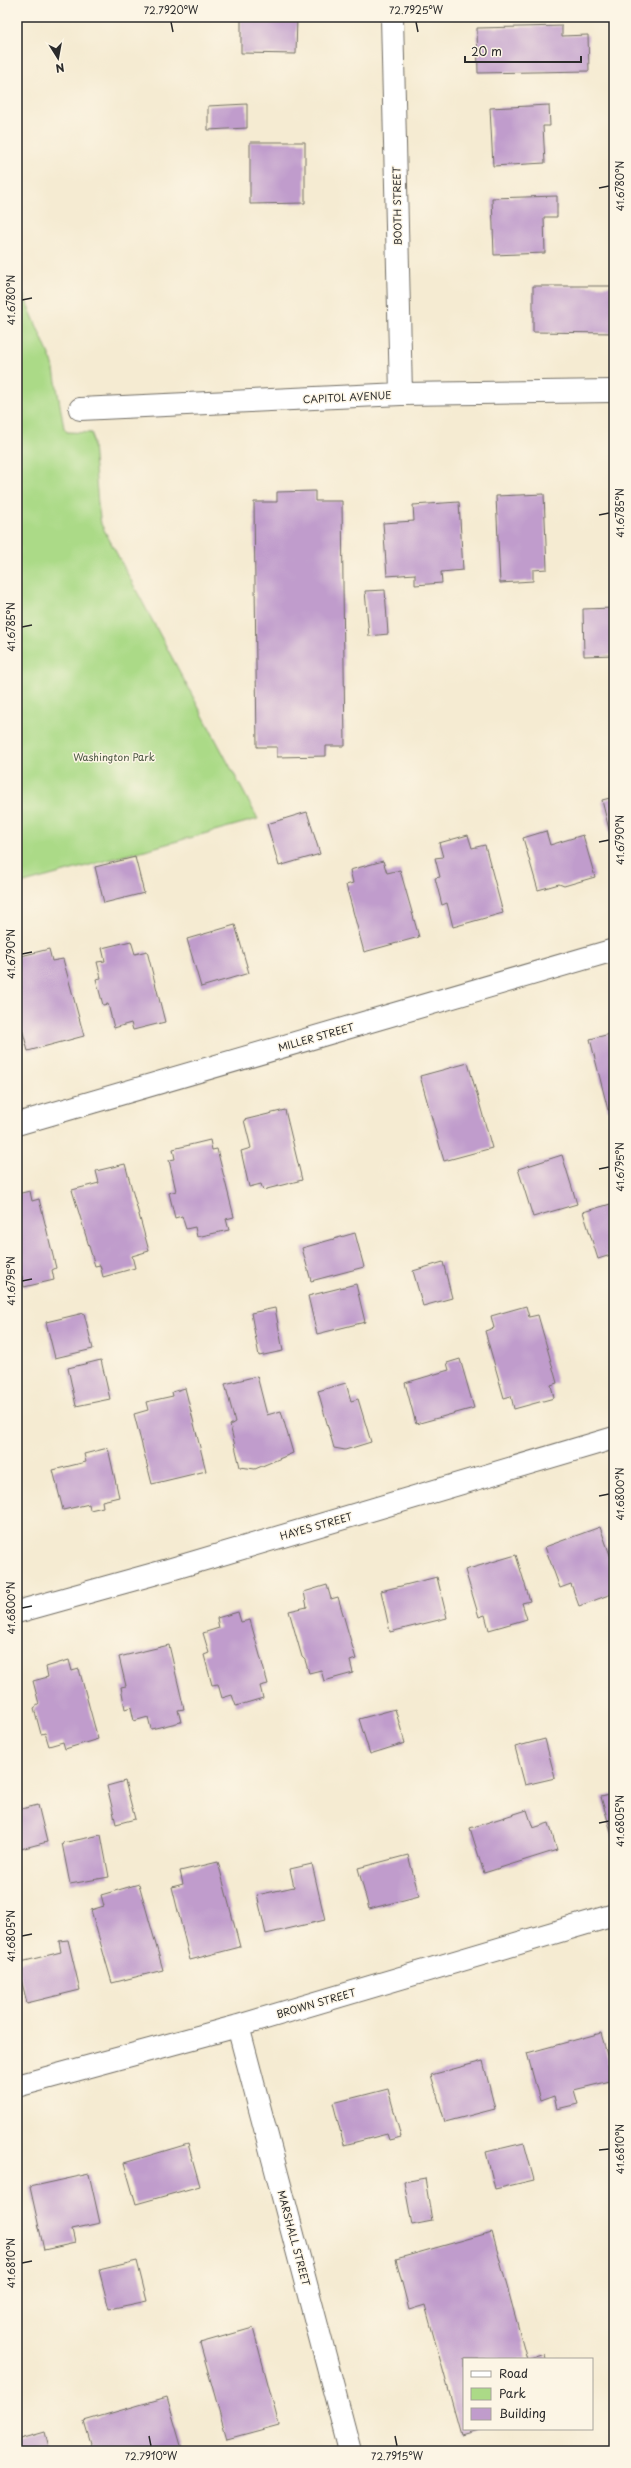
<svg xmlns="http://www.w3.org/2000/svg" width="631" height="2468" viewBox="0 0 631 2468" font-family="'Playpen Sans',sans-serif">
	<style>
		.green { fill: #abda87; stroke: #6b8259 }
		.building { fill: #c09ccc }
		.lines { fill: none; stroke-linecap: round; stroke-linejoin: round }
		.minor-casing { stroke: #726e65; stroke-width: 24 }
		.minor { stroke: #fff; stroke-width: 22 }
		.ticks { fill: none; stroke: #2b2b2b; stroke-width: 1.5 }
		.labels { text-anchor: middle; stroke-width: 3; stroke-linejoin: round; paint-order: stroke }
		.street-label { font-size: 10px; fill: #2b2b2b; stroke: #fcf5e5 }
		.park-label { font-size: 10px; fill: #4b5742; stroke: #fcf5e5 }
		.neatline { fill: none; stroke: #2b2b2b; stroke-width: 1.5 }
		.ticks-label { font-size: 10px; text-anchor: middle; fill: #2b2b2b }
	</style>
	<rect width="100%" height="100%" fill="#fcf5e5"/>
	<filter id="ink" filterUnits="userSpaceOnUse"><feTurbulence type="fractalNoise" baseFrequency=".025" numOctaves="2"/><feDisplacementMap in="SourceGraphic" scale="8" xChannelSelector="R" yChannelSelector="G"/><feConvolveMatrix kernelMatrix="1 2 1 2 8 2 1 2 1" color-interpolation-filters="sRGB"/></filter>
	<filter id="wash" filterUnits="userSpaceOnUse"><feTurbulence type="fractalNoise" baseFrequency=".012" numOctaves="4" result="noise"/><feDisplacementMap in="SourceGraphic" scale="16" xChannelSelector="R" yChannelSelector="G"/><feGaussianBlur stdDeviation="0.9" result="paint"/><feColorMatrix in="noise" values="0 0 0 0 0 0 0 0 0 0 0 0 0 0 0 0 0 1.4 0 .05"/><feComposite in="paint" operator="in"/></filter>
	<g filter="url(#wash)">
		<rect width="100%" height="100%" fill="#f5ebd2"/>
		<!-- green -->
		<path class="green" d="M 17,280 L 53,364 L 64,428 L 67,432 L 92,433 L 98,504 L 101,524 L 258,819 L 17,885 Z"/>
		<g id="blocks">
			<!-- building -->
			<path class="building" d="M 241,17 L 297,17 L 296,54 L 241,53 Z
				M 562,26 L 562,36 L 588,35 L 589,71 L 478,73 L 477,28 Z
				M 247,104 L 247,128 L 208,130 L 208,106 Z
				M 549,105 L 550,126 L 543,126 L 545,163 L 493,166 L 490,108 Z
				M 250,142 L 305,142 L 305,203 L 250,204 Z
				M 557,196 L 557,217 L 544,217 L 545,253 L 494,255 L 492,198 Z
				M 533,286 L 614,286 L 614,333 L 533,332 Z
				M 315,491 L 315,501 L 342,501 L 345,746 L 326,746 L 326,756 L 277,757 L 277,747 L 257,747 L 254,502 L 277,502 L 277,492 Z
				M 544,494 L 547,569 L 533,570 L 533,581 L 500,583 L 496,496 Z
				M 459,502 L 463,570 L 441,572 L 442,583 L 415,585 L 415,574 L 387,576 L 383,523 L 414,521 L 413,505 Z
				M 385,590 L 388,634 L 369,636 L 365,591 Z
				M 614,608 L 614,655 L 584,656 L 583,609 Z
				M 614,797 L 614,837 L 611,838 L 602,800 Z
				M 307,812 L 320,854 L 279,866 L 267,824 Z
				M 546,831 L 550,845 L 583,835 L 595,877 L 564,886 L 559,884 L 538,890 L 523,838 Z
				M 468,835 L 472,848 L 485,845 L 503,913 L 453,927 L 447,903 L 442,905 L 435,878 L 440,877 L 435,858 L 443,857 L 439,843 Z
				M 135,857 L 144,893 L 104,903 L 95,867 Z
				M 383,861 L 387,873 L 400,870 L 419,937 L 364,952 L 346,885 L 353,883 L 350,870 Z
				M 235,925 L 249,973 L 201,987 L 187,939 Z
				M 131,941 L 135,954 L 147,951 L 165,1022 L 133,1030 L 131,1023 L 114,1028 L 108,1004 L 103,1005 L 96,979 L 101,978 L 97,962 L 105,961 L 102,948 Z
				M 49,949 L 52,961 L 63,959 L 84,1036 L 28,1051 L 17,1010 L 17,957 Z
				M 614,1033 L 614,1113 L 613,1113 L 612,1109 L 608,1110 L 590,1039 Z
				M 468,1063 L 492,1148 L 444,1161 L 420,1076 Z
				M 285,1110 L 302,1180 L 263,1190 L 261,1184 L 249,1187 L 241,1151 L 251,1148 L 244,1120 Z
				M 210,1140 L 212,1150 L 217,1149 L 234,1217 L 226,1219 L 229,1230 L 197,1237 L 195,1227 L 186,1229 L 182,1216 L 175,1218 L 169,1193 L 176,1191 L 169,1160 L 175,1159 L 173,1149 Z
				M 562,1155 L 577,1204 L 533,1217 L 518,1169 Z
				M 125,1164 L 149,1251 L 132,1256 L 135,1268 L 103,1277 L 100,1265 L 95,1266 L 72,1190 L 99,1183 L 96,1171 Z
				M 30,1191 L 32,1201 L 39,1199 L 56,1268 L 52,1270 L 54,1280 L 24,1287 L 22,1276 L 17,1277 L 17,1194 Z
				M 614,1203 L 614,1254 L 598,1259 L 583,1212 Z
				M 355,1233 L 364,1267 L 311,1281 L 302,1248 Z
				M 443,1262 L 452,1298 L 423,1306 L 413,1271 Z
				M 356,1284 L 365,1322 L 317,1334 L 308,1296 Z
				M 526,1306 L 529,1317 L 538,1315 L 557,1383 L 551,1385 L 554,1398 L 514,1409 L 511,1396 L 504,1398 L 485,1331 L 494,1328 L 491,1316 Z
				M 275,1308 L 283,1351 L 259,1356 L 251,1313 Z
				M 84,1313 L 93,1349 L 55,1358 L 46,1322 Z
				M 460,1359 L 474,1408 L 416,1424 L 405,1383 L 449,1370 L 447,1363 Z
				M 101,1360 L 110,1399 L 76,1406 L 68,1368 Z
				M 257,1376 L 267,1415 L 281,1411 L 293,1453 L 255,1469 L 240,1467 L 230,1425 L 235,1422 L 225,1384 Z
				M 346,1383 L 351,1401 L 358,1399 L 371,1442 L 345,1450 L 334,1448 L 318,1391 Z
				M 185,1388 L 206,1471 L 152,1484 L 134,1414 L 148,1410 L 146,1402 L 173,1396 L 172,1392 Z
				M 108,1448 L 119,1497 L 102,1501 L 103,1507 L 90,1510 L 89,1504 L 63,1510 L 53,1470 L 86,1462 L 84,1454 Z
				M 600,1527 L 614,1566 L 614,1593 L 579,1606 L 571,1584 L 560,1588 L 545,1547 Z
				M 516,1555 L 530,1601 L 522,1603 L 527,1619 L 489,1630 L 485,1615 L 479,1617 L 465,1570 Z
				M 437,1577 L 447,1618 L 390,1632 L 381,1591 Z
				M 327,1585 L 331,1599 L 338,1597 L 356,1659 L 350,1661 L 353,1673 L 324,1681 L 321,1670 L 309,1673 L 305,1660 L 302,1657 L 289,1611 L 307,1607 L 304,1592 Z
				M 238,1612 L 241,1622 L 250,1620 L 268,1684 L 260,1686 L 263,1698 L 236,1706 L 232,1695 L 222,1698 L 218,1684 L 212,1685 L 204,1655 L 209,1653 L 203,1633 L 219,1628 L 217,1618 Z
				M 169,1645 L 184,1709 L 178,1710 L 181,1722 L 151,1729 L 148,1717 L 134,1721 L 131,1707 L 125,1709 L 121,1687 L 126,1686 L 119,1657 Z
				M 69,1660 L 72,1671 L 79,1669 L 98,1739 L 65,1749 L 63,1742 L 49,1746 L 45,1733 L 41,1734 L 34,1708 L 39,1704 L 33,1681 L 48,1677 L 46,1667 Z
				M 395,1709 L 405,1743 L 370,1754 L 359,1719 Z
				M 545,1739 L 555,1778 L 525,1785 L 515,1747 Z
				M 125,1781 L 135,1819 L 116,1824 L 107,1786 Z
				M 614,1794 L 614,1842 L 601,1797 Z
				M 38,1805 L 47,1842 L 17,1850 L 17,1810 Z
				M 527,1810 L 533,1828 L 549,1823 L 557,1850 L 484,1873 L 470,1828 Z
				M 101,1835 L 109,1877 L 70,1884 L 62,1843 Z
				M 408,1855 L 419,1896 L 369,1909 L 358,1868 Z
				M 218,1862 L 240,1947 L 190,1960 L 172,1887 L 183,1884 L 180,1871 Z
				M 312,1864 L 325,1920 L 266,1934 L 257,1895 L 294,1887 L 290,1869 Z
				M 139,1884 L 163,1970 L 112,1983 L 91,1910 L 104,1906 L 101,1895 Z
				M 68,1940 L 80,1990 L 27,2003 L 17,1963 L 61,1952 L 59,1941 Z
				M 601,2033 L 614,2080 L 574,2090 L 578,2104 L 557,2109 L 554,2096 L 540,2101 L 527,2053 Z
				M 483,2061 L 495,2109 L 445,2122 L 431,2075 Z
				M 388,2089 L 401,2137 L 389,2140 L 387,2134 L 344,2145 L 333,2103 Z
				M 524,2143 L 534,2180 L 495,2189 L 486,2152 Z
				M 188,2144 L 200,2186 L 136,2204 L 124,2163 Z
				M 89,2174 L 100,2223 L 72,2229 L 75,2243 L 44,2250 L 30,2187 Z
				M 425,2178 L 432,2221 L 412,2225 L 404,2182 Z
				M 492,2232 L 527,2359 L 464,2359 L 464,2429 L 481,2429 L 461,2435 L 425,2305 L 409,2310 L 396,2259 Z
				M 137,2261 L 147,2301 L 109,2309 L 99,2270 Z
				M 253,2328 L 279,2425 L 227,2439 L 200,2343 Z
				M 545,2354 L 546,2359 L 530,2359 Z
				M 167,2397 L 182,2449 L 175,2451 L 93,2451 L 84,2421 Z
				M 45,2432 L 50,2451 L 17,2451 L 17,2440 Z"/>
		</g>
	</g>
	<g filter="url(#ink)">
		<use href="#blocks" fill-opacity="0" stroke="#726e65" stroke-width="1"/>
		<g class="lines">
			<!-- minor casing -->
			<g class="minor-casing">
				<path id="minor" d="M 392,17 L 401,394
					M 80,409 L 401,394 L 614,391
					M 17,1124 L 614,950
					M 17,1612 L 168,1570 L 614,1438
					M 238,2026 L 350,2451
					M 17,2086 L 238,2026 L 614,1915"/>
			</g>
			<!-- minor -->
			<use href="#minor" class="minor"/>
		</g>
	</g>
	<!-- ticks -->
	<path class="ticks" d="M 171,22 L 173,32M 416,22 L 418,32M 599,188 L 609,186M 22,300 L 32,298M 599,515 L 609,513M 22,627 L 32,625M 599,842 L 609,840M 22,954 L 32,952M 599,1169 L 609,1167M 22,1281 L 32,1279M 599,1496 L 609,1494M 22,1608 L 32,1606M 599,1823 L 609,1821M 22,1936 L 32,1934M 599,2150 L 609,2149M 22,2263 L 32,2261M 149,2436 L 151,2446M 395,2436 L 397,2446"/>
	<g class="labels">
		<!-- street labels -->
		<g class="street-label">
			<text transform="translate(397 206) rotate(-91)" y="4">BOOTH STREET</text>
			<text transform="translate(347 397) rotate(-3)" y="4">CAPITOL AVENUE</text>
			<text transform="translate(316 1037) rotate(-16)" y="4">MILLER STREET</text>
			<text transform="translate(316 1526) rotate(-16)" y="4">HAYES STREET</text>
			<text transform="translate(316 2003) rotate(-16)" y="4">BROWN STREET</text>
			<text transform="translate(294 2238) rotate(75)" y="4">MARSHALL STREET</text>
		</g>
		<!-- park labels -->
		<g class="park-label">
			<text x="114" y="761">Washington Park</text>
		</g>
	</g>
	<!-- margin -->
	<rect width="631" height="2468" fill="none" stroke="#fcf5e5" stroke-width="44"/>
	<!-- legend -->
	<rect x="463" y="2358" width="130" height="72" fill="#fcf5e5" stroke="#a8a49b"/>
	<rect x="471" y="2371" width="20" height="6" fill="#ffffff" stroke="#a8a49b"/>
	<text x="499" y="2378" font-size="12" fill="#2b2b2b">Road</text>
	<rect x="471" y="2388" width="20" height="12" fill="#abda87" stroke="#a8a49b"/>
	<text x="499" y="2398" font-size="12" fill="#2b2b2b">Park</text>
	<rect x="471" y="2408" width="20" height="12" fill="#c09ccc" stroke="#a8a49b"/>
	<text x="499" y="2418" font-size="12" fill="#2b2b2b">Building</text>
	<!-- north arrow -->
	<g transform="translate(58 58) rotate(169)" stroke="#fcf5e5" stroke-width="3" paint-order="stroke">
	<path d="M0-3L7 15L0 10L-7 15Z" fill="#2b2b2b"/>
	<text y="-6" font-size="11" font-weight="bold" text-anchor="middle" fill="#2b2b2b">N</text>
	</g>
	<!-- scale -->
	<path d="M465 56v6h116v-6" fill="none" stroke="#2b2b2b" stroke-width="2"/>
	<text x="471" y="56" font-size="12" fill="#2b2b2b" stroke="#fcf5e5" stroke-width="3" paint-order="stroke">20 m</text>
	<rect x="22" y="22" width="587" height="2424" class="neatline"/>
	<g class="ticks-label">
		<text x="171" y="14">72.7920°W</text>
		<text x="416" y="14">72.7925°W</text>
		<text transform="translate(620 186) rotate(-90)" y="4">41.6780°N</text>
		<text transform="translate(11 300) rotate(-90)" y="4">41.6780°N</text>
		<text transform="translate(620 513) rotate(-90)" y="4">41.6785°N</text>
		<text transform="translate(11 627) rotate(-90)" y="4">41.6785°N</text>
		<text transform="translate(620 840) rotate(-90)" y="4">41.6790°N</text>
		<text transform="translate(11 954) rotate(-90)" y="4">41.6790°N</text>
		<text transform="translate(620 1167) rotate(-90)" y="4">41.6795°N</text>
		<text transform="translate(11 1281) rotate(-90)" y="4">41.6795°N</text>
		<text transform="translate(620 1494) rotate(-90)" y="4">41.6800°N</text>
		<text transform="translate(11 1608) rotate(-90)" y="4">41.6800°N</text>
		<text transform="translate(620 1821) rotate(-90)" y="4">41.6805°N</text>
		<text transform="translate(11 1936) rotate(-90)" y="4">41.6805°N</text>
		<text transform="translate(620 2149) rotate(-90)" y="4">41.6810°N</text>
		<text transform="translate(11 2263) rotate(-90)" y="4">41.6810°N</text>
		<text x="151" y="2460">72.7910°W</text>
		<text x="397" y="2460">72.7915°W</text>
	</g>
</svg>
